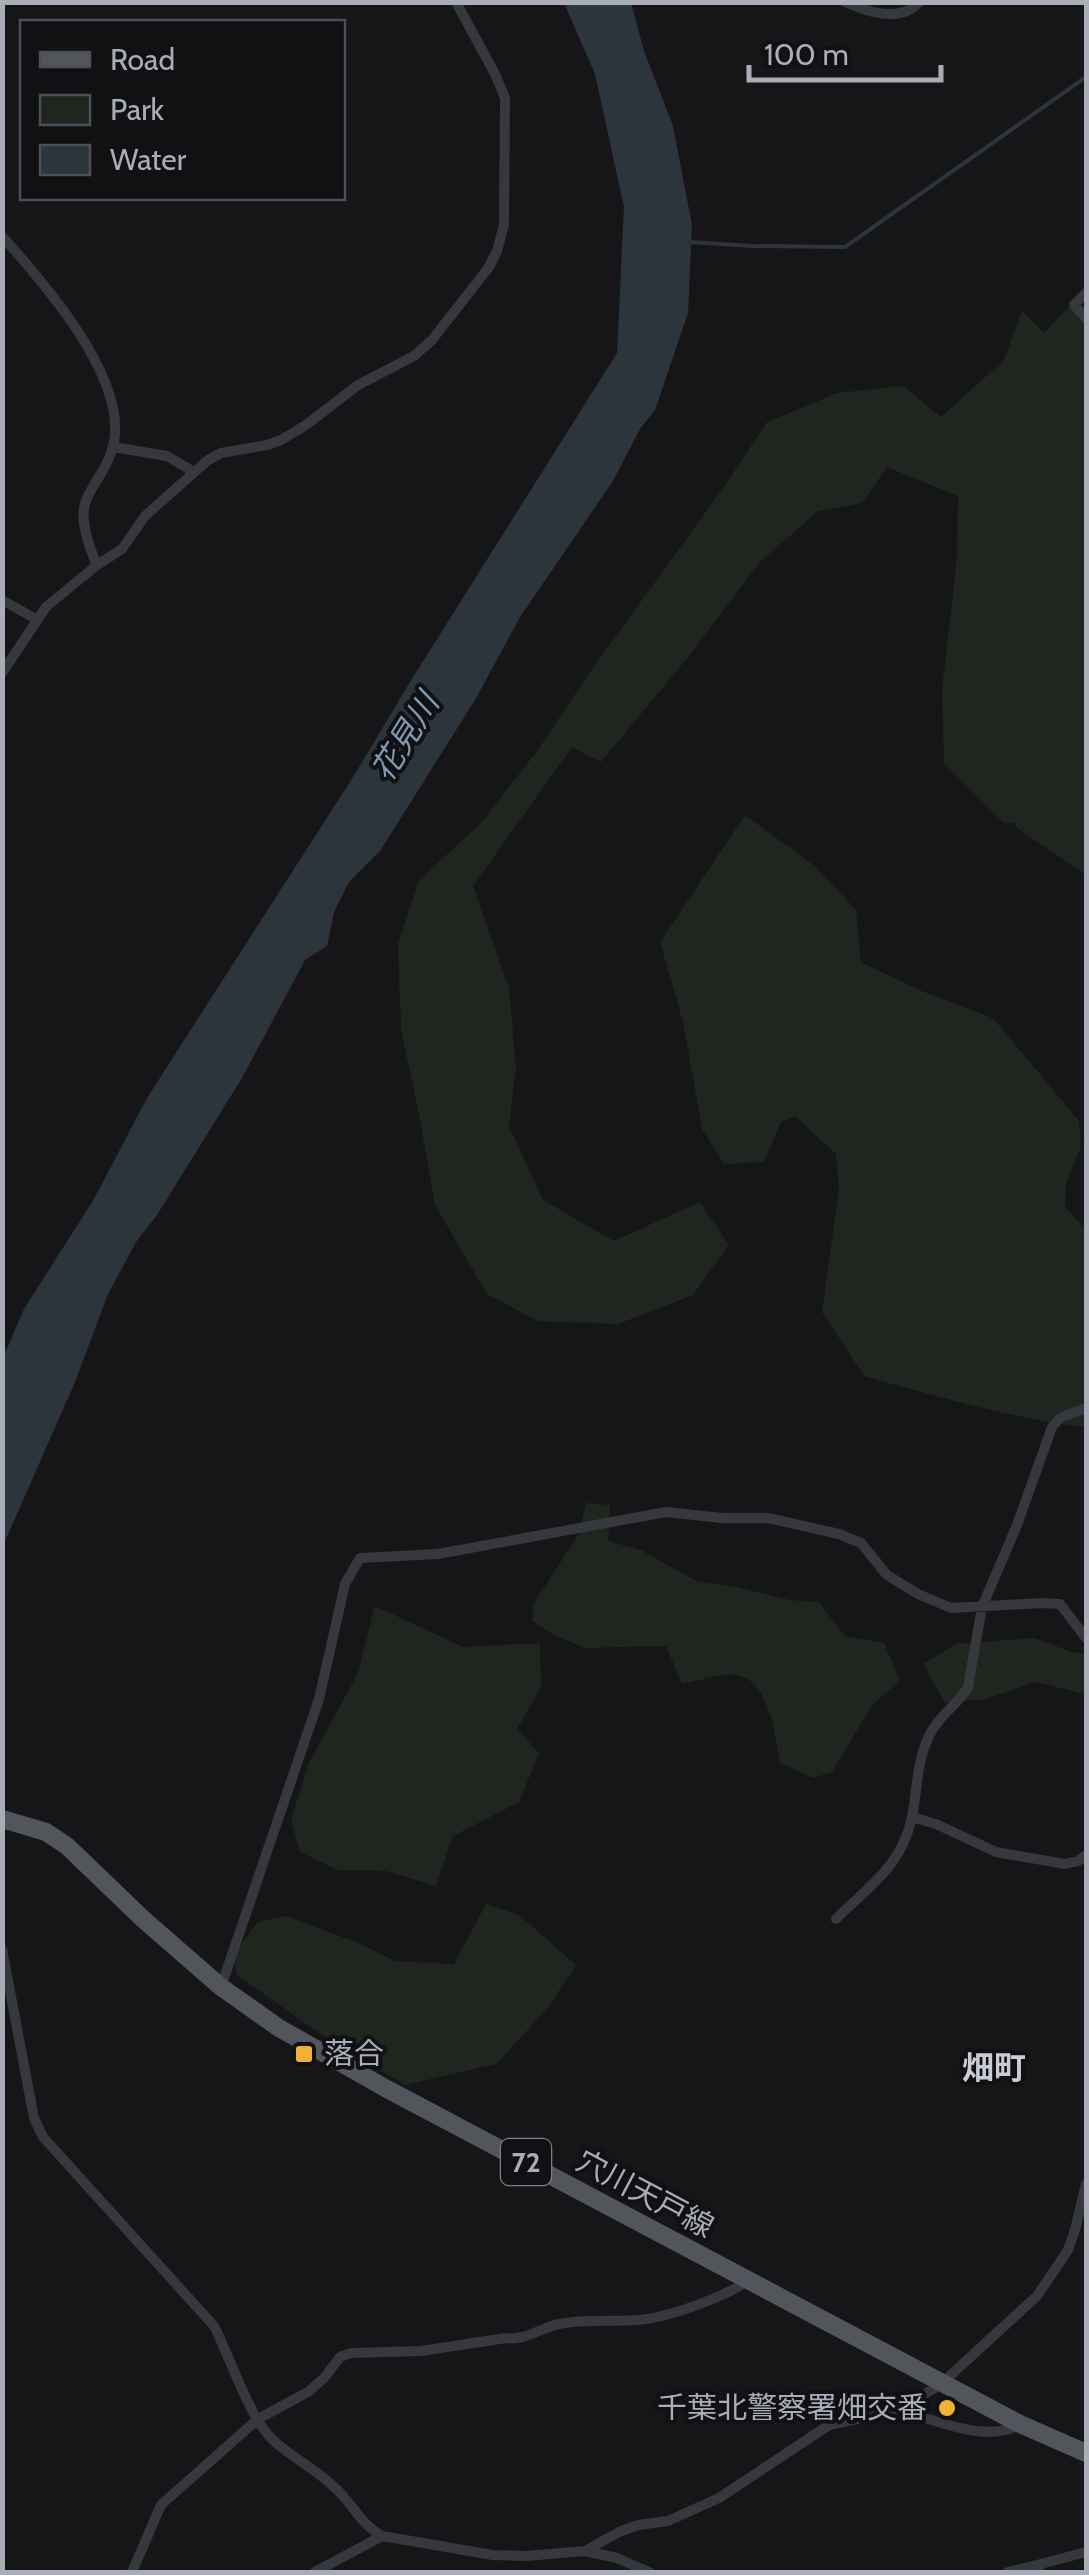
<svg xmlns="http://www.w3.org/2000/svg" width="1089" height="2575" viewBox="0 0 1089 2575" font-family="Cabin,'Noto Sans JP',sans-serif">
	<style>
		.green { fill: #1e261f }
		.water { fill: #2c353c }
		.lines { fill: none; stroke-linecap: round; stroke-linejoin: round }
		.stream { stroke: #2c353c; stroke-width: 4 }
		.street { stroke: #37383d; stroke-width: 10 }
		.primary { stroke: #53555c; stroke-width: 18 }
		.poi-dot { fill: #f2b134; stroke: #111113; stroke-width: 4 }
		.labels { text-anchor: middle; stroke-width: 8; stroke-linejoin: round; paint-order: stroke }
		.shield { fill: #111113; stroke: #7b7e86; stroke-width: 2.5 }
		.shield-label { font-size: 28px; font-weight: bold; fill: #a8adb8 }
		.poi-label { font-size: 30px; fill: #a8adb8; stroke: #111113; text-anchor: start }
		.street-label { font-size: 30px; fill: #a8adb8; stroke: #111113 }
		.water-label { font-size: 32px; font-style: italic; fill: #7f9bb3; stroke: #111113 }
		.neighbourhood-label { font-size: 32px; font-weight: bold; fill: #c9ccd4; stroke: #111113 }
	</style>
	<rect width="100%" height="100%" fill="#161618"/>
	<!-- green -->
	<path class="green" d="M 1069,307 L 1086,325 L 1086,875 L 1017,828 L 1014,823 L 1004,823 L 944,763 L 942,689 L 957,558 L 958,496 L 887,467 L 862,503 L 817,512 L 761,561 L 684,662 L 601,762 L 572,747 L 473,886 L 509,988 L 516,1067 L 509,1126 L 543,1200 L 614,1241 L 700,1202 L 729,1245 L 693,1295 L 618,1324 L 538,1321 L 487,1294 L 435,1205 L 419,1114 L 401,1030 L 398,944 L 419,880 L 481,823 L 537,751 L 592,669 L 721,491 L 767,422 L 837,393 L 903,386 L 941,417 L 1004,360 L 1022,311 L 1044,333 Z
		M 745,815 L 816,867 L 856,910 L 861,962 L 919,990 L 993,1018 L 1079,1121 L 1081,1146 L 1066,1183 L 1065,1206 L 1086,1231 L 1086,1427 C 1010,1418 938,1397 864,1376 L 822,1312 L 839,1187 L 836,1154 L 795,1116 L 781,1122 L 764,1162 L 724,1164 L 702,1129 L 683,1022 L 660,942 Z
		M 586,1503 L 610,1505 L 608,1541 L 641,1550 L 696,1581 L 736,1587 L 790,1600 L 819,1602 L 845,1636 L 884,1643 L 900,1681 L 872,1705 L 832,1772 L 813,1778 L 780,1763 C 775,1737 770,1681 737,1675 C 721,1673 698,1681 682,1684 L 666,1646 L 586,1648 L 557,1637 L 532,1621 L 534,1603 L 579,1534 Z
		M 375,1606 L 463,1647 L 540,1643 L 541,1688 L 517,1729 L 539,1753 L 519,1802 L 453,1836 L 436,1886 L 386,1871 L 338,1870 L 300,1852 L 291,1819 L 309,1763 L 358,1673 Z
		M 1035,1638 L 1071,1652 L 1086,1654 L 1086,1694 L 1035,1682 L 986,1699 L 945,1703 L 923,1664 L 956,1644 Z
		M 486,1904 L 519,1915 L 576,1965 L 547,2009 L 496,2064 L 405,2085 L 332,2042 L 237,1975 L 234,1953 L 258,1922 L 286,1916 L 361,1944 L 395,1961 L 454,1964 Z"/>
	<!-- water -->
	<path class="water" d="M 564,3 L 631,3 L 644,51 L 673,126 L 692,225 L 688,313 L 655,410 L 640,429 L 613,481 L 520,617 L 475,700 L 380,851 L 349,882 L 334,912 L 327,946 L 305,960 L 242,1078 L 157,1215 L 136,1242 L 108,1294 L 75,1382 L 3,1546 L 3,1358 L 24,1309 L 94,1199 L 147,1098 L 355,774 L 410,682 L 617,353 L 624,207 L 595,74 Z"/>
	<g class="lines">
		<!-- stream -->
		<path class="stream" d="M 690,242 L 752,246 L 845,247 L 1086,77"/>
		<!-- street -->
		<path class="street" d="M 845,2 C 867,12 901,23 919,2
			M 2,236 C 44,283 126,376 114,442 C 110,464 96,479 87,498 C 78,516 89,547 97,565
			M 1086,293 L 1074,305 L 1086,318
			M 113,447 L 167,456 L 194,472
			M 2,600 L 36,619
			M 2,673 L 46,607 L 97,565 L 122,549 L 145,516 L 208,460 L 221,453 L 267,445 L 281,440 L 306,425 L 358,385 L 414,356 L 432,340 L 489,267 L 497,251 L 504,225 L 505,98 L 495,74 L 456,2
			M 912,1817 L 936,1824 L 996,1852 L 1065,1864 L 1078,1861 L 1086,1855
			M 836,1919 C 869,1886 902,1866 912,1817 C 918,1787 916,1762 930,1734 C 939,1715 958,1705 968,1687 L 982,1607 L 1017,1525 L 1052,1427 L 1060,1418 L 1086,1408
			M 2,1949 L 34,2118 L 43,2137 L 214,2326 C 230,2357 249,2416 271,2438 C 289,2456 314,2468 333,2486 C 352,2502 359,2523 382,2536 L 493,2555 L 526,2556 L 585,2551 L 619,2532 L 638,2525 L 668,2521 L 719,2498 L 829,2425 L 902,2409 L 942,2383 L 1037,2296 L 1068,2250 L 1075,2230 L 1086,2184
			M 221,1987 L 319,1699 L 345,1584 L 360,1558 L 438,1554 L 666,1512 L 722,1518 L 768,1518 L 839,1534 L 861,1543 L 887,1575 L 918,1594 L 951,1608 L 1043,1603 L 1060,1604 L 1086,1638
			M 902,2409 L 907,2413 C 941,2421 985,2443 1019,2425
			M 585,2551 L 617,2558 L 649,2572
			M 1033,2566 L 1086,2552
			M 132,2572 L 161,2505 L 258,2419 L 308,2392 L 324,2378 L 340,2357 L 351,2353 L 421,2351 L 506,2338 C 524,2341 541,2328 559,2324 C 584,2319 612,2322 638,2320 C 667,2318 725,2297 749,2280
			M 315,2572 L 382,2536
			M 1008,2572 L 1033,2566 L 1040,2572"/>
		<!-- primary -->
		<path class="primary" d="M 2,1819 L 46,1832 L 67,1846 L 143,1919 L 221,1987 L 279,2028 L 387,2089 L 1020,2424 L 1086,2453"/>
	</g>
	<!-- markers -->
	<g class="poi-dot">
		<rect x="294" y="2044" width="20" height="20" rx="5"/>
		<circle cx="947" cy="2408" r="10"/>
	</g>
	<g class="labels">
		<!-- shield labels -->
		<rect class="shield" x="501" y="2139" width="50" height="46" rx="8"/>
		<g class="shield-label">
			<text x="526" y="2172">72</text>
		</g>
		<!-- poi labels -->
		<g class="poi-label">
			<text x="324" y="2064">落合</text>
			<text x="927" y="2418" text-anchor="end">千葉北警察署畑交番</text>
		</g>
		<!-- street labels -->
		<g class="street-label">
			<text transform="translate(645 2194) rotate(28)" y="10">穴川天戸線</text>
		</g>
		<!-- water labels -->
		<g class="water-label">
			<text transform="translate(405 737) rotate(-58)" y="11">花見川</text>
		</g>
		<!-- neighbourhood labels -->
		<g class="neighbourhood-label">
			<text x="994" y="2079">畑町</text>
		</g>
	</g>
	<!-- border -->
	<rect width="1089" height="2575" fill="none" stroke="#a8adb8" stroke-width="10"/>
	<!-- legend -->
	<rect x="20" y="20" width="325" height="180" fill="#111113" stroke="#4d4f55" stroke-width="2.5"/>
	<rect x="40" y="52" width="50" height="15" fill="#53555c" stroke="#4d4f55" stroke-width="2.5"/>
	<text x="110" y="70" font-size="30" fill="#a8adb8">Road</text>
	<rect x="40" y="95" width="50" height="30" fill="#1e261f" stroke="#4d4f55" stroke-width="2.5"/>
	<text x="110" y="120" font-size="30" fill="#a8adb8">Park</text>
	<rect x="40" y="145" width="50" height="30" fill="#2c353c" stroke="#4d4f55" stroke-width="2.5"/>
	<text x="110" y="170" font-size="30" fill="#a8adb8">Water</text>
	<!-- scale -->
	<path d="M749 65v15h192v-15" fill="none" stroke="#a8adb8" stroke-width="5"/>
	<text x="764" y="65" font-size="30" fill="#a8adb8" stroke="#111113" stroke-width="8" paint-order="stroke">100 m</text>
</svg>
